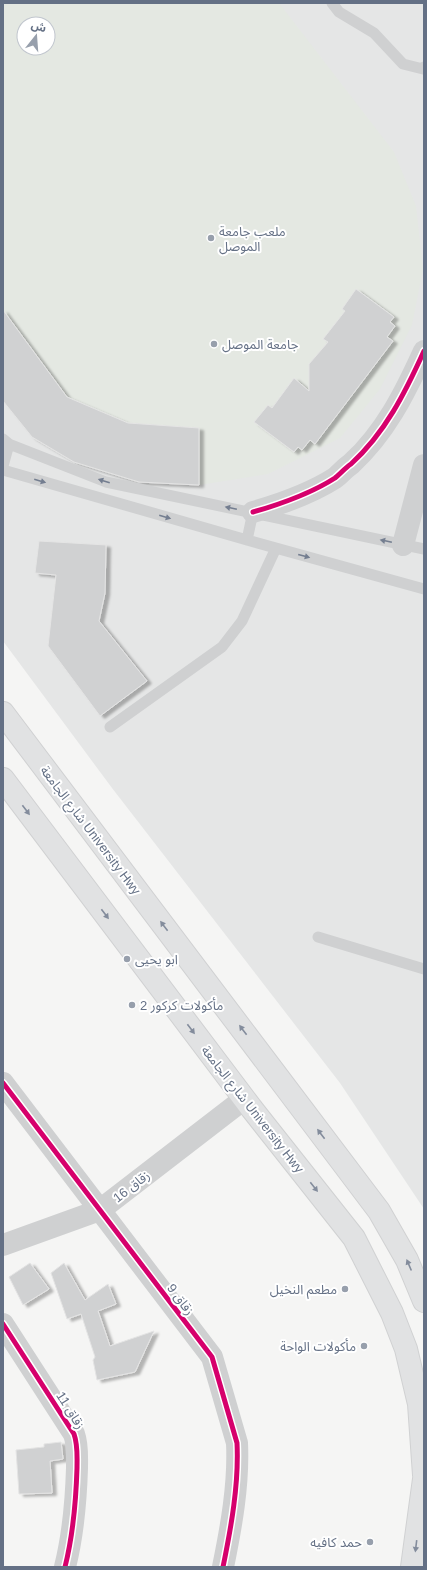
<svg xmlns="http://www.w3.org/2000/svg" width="427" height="1570" viewBox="0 0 427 1570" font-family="Arial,'Noto Sans Arabic',sans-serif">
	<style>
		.built { fill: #e5e6e6; fill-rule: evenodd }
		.green { fill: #e4e8e2; fill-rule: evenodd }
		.building { fill: #d0d1d2; stroke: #e4e4e4; filter: url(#shadow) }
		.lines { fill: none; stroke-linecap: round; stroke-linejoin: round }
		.primary-casing { stroke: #d0d1d2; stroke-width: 24 }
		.service { stroke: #cfd0d1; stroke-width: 11 }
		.minor { stroke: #cfd0d1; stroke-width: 22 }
		.primary { stroke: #e1e2e3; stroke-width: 22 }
		.cycleway-casing { stroke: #fff; stroke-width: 8 }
		.cycleway { stroke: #d6006c; stroke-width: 5 }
		.oneway { fill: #747e90 }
		.oneway2 { fill: #838c9c }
		.poi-dot { fill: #979fac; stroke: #fff; stroke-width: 1.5 }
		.labels { text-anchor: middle; stroke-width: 4; stroke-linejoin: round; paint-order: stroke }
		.poi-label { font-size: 13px; fill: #647085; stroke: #fff; text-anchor: start }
		.street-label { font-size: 13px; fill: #647085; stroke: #fff }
	</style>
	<defs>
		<filter id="shadow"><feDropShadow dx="4.5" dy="2.5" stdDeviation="1" flood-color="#0004"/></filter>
	</defs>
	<rect width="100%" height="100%" fill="#f5f5f4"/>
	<!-- built -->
	<path class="built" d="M 3,3 L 424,3 L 424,1209 L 340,1083 L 112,788 L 3,641 ZM 24,24 L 48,24 L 48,48 L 24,48 Z"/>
	<!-- green -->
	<path class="green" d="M 3,3 L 279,3 L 394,152 L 416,206 L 423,269 L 412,325 L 380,389 L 340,438 L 268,474 L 199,485 L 139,482 L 74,462 L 32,437 L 3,401 ZM 24,24 L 48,24 L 48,48 L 24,48 Z"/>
	<!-- building -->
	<path class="building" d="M 356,289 L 394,317 L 390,322 L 395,326 L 387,337 L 393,341 L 315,444 L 310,440 L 302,450 L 298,447 L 294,452 L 254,422 L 268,405 L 272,408 L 294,378 L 309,391 L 309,364 L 328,342 L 323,339 L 345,311 L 342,309 Z
		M 3,310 L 67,397 L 128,423 L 199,428 L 199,485 L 139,482 L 74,462 L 32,437 L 3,401 Z
		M 39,541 L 106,545 L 105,593 L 99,621 L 147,681 L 100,716 L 48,646 L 56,575 L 35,573 Z
		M 30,1263 L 49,1289 L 23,1305 L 9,1277 Z
		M 64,1263 L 85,1300 L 108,1284 L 116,1304 L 98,1311 L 110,1346 L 154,1331 L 135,1372 L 97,1380 L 93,1360 L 95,1357 L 81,1314 L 67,1319 L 51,1273 Z
		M 61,1442 L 63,1459 L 50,1461 L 52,1493 L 19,1494 L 16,1450 L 44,1447 L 44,1444 Z"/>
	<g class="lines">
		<!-- primary casing -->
		<g class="primary-casing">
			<path id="primary" d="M 3,713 L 379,1211 L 407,1260 L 424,1301
				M 3,779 L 252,1109 L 354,1238 L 392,1313 L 406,1349 L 419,1404 L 424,1475
				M 412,1567 L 424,1479"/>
		</g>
		<!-- service -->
		<path class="service" d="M 332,3 L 339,12 L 374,33 L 403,64 L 423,69 L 424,67
			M 3,439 L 9,444 L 106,482 L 424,549
			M 3,466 L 9,444
			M 3,470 L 247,540 L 424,589
			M 247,540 L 253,512
			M 110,727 L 222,647 L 242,621 L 276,548
			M 318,937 L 424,969"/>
		<!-- minor -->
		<path class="minor" d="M 253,512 C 281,504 310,494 335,478 C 340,474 345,468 351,464 C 385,433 405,393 424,351
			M 403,545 L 424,465
			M 3,1083 L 212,1357 L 237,1443 C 239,1484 231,1528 223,1567
			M 3,1245 L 100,1210 L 244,1099
			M 3,1324 L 74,1434 C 78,1445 77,1457 77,1468 C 76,1501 73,1535 65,1567"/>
		<!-- primary -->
		<use href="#primary" class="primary"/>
		<!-- cycleway casing -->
		<g class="cycleway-casing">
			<path id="cycleway" d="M 253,512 C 281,504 310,494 335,478 C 340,474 345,468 351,464 C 385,433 405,393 424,351
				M 3,1083 L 212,1357 L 237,1443 C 239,1484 231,1528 223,1567
				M 3,1324 L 74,1434 C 78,1445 77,1457 77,1468 C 76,1501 73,1535 65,1567"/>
		</g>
		<!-- cycleway -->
		<use href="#cycleway" class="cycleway"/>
	</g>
	<!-- one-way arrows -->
	<defs><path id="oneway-solid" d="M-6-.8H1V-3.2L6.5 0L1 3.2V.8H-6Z"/></defs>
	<g class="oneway">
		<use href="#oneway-solid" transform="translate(40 481) rotate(16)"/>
		<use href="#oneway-solid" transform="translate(104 481) rotate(-163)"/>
		<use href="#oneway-solid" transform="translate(231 508) rotate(-168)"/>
		<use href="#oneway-solid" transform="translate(165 517) rotate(16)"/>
		<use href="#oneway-solid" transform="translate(386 541) rotate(-168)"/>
		<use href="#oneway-solid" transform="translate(304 556) rotate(15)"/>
	</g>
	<g class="oneway2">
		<use href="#oneway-solid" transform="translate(26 810) rotate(53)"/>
		<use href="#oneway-solid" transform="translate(105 914) rotate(53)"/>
		<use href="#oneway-solid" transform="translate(164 926) rotate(-127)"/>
		<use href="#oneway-solid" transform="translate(191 1029) rotate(53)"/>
		<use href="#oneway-solid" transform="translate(243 1030) rotate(-127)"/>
		<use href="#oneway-solid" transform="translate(321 1134) rotate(-127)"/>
		<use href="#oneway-solid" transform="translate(314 1187) rotate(52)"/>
		<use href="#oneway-solid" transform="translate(409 1265) rotate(-113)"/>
		<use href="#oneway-solid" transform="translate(416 1546) rotate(97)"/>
	</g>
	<!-- markers -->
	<g class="poi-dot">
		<circle cx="211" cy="238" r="4"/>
		<circle cx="214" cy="344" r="4"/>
		<circle cx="127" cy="959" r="4"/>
		<circle cx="132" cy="1005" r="4"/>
		<circle cx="345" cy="1289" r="4"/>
		<circle cx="364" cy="1346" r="4"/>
		<circle cx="370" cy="1542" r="4"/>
	</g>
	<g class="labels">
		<!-- poi labels -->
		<g class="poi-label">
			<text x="219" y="236">ملعب جامعة<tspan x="219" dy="15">الموصل</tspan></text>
			<text x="222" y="349">جامعة الموصل</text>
			<text x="135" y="964">ابو يحيى</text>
			<text x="140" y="1010">مأكولات كركور 2</text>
			<text x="337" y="1294" text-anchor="end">مطعم النخيل</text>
			<text x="356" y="1351" text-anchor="end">مأكولات الواحة</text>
			<text x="362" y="1547" text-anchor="end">حمد كافيه</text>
		</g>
		<!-- street labels -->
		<g class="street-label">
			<text transform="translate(91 830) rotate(53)" y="5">شارع الجامعة University Hwy</text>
			<text transform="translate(253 1109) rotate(52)" y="5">شارع الجامعة University Hwy</text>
			<text transform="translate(131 1186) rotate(-38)" y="5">زقاق 16</text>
			<text transform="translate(181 1299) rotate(53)" y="5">زقاق 9</text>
			<text transform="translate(71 1410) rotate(58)" y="5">زقاق 11</text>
		</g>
	</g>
	<!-- border -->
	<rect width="427" height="1570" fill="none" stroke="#647085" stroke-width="8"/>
	<!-- north arrow -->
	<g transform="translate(36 36) rotate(17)"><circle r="19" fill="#ffffff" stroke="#c1c6ce"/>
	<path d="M0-3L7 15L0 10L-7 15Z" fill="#979fac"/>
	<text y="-6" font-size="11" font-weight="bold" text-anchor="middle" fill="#647085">ش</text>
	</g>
</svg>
